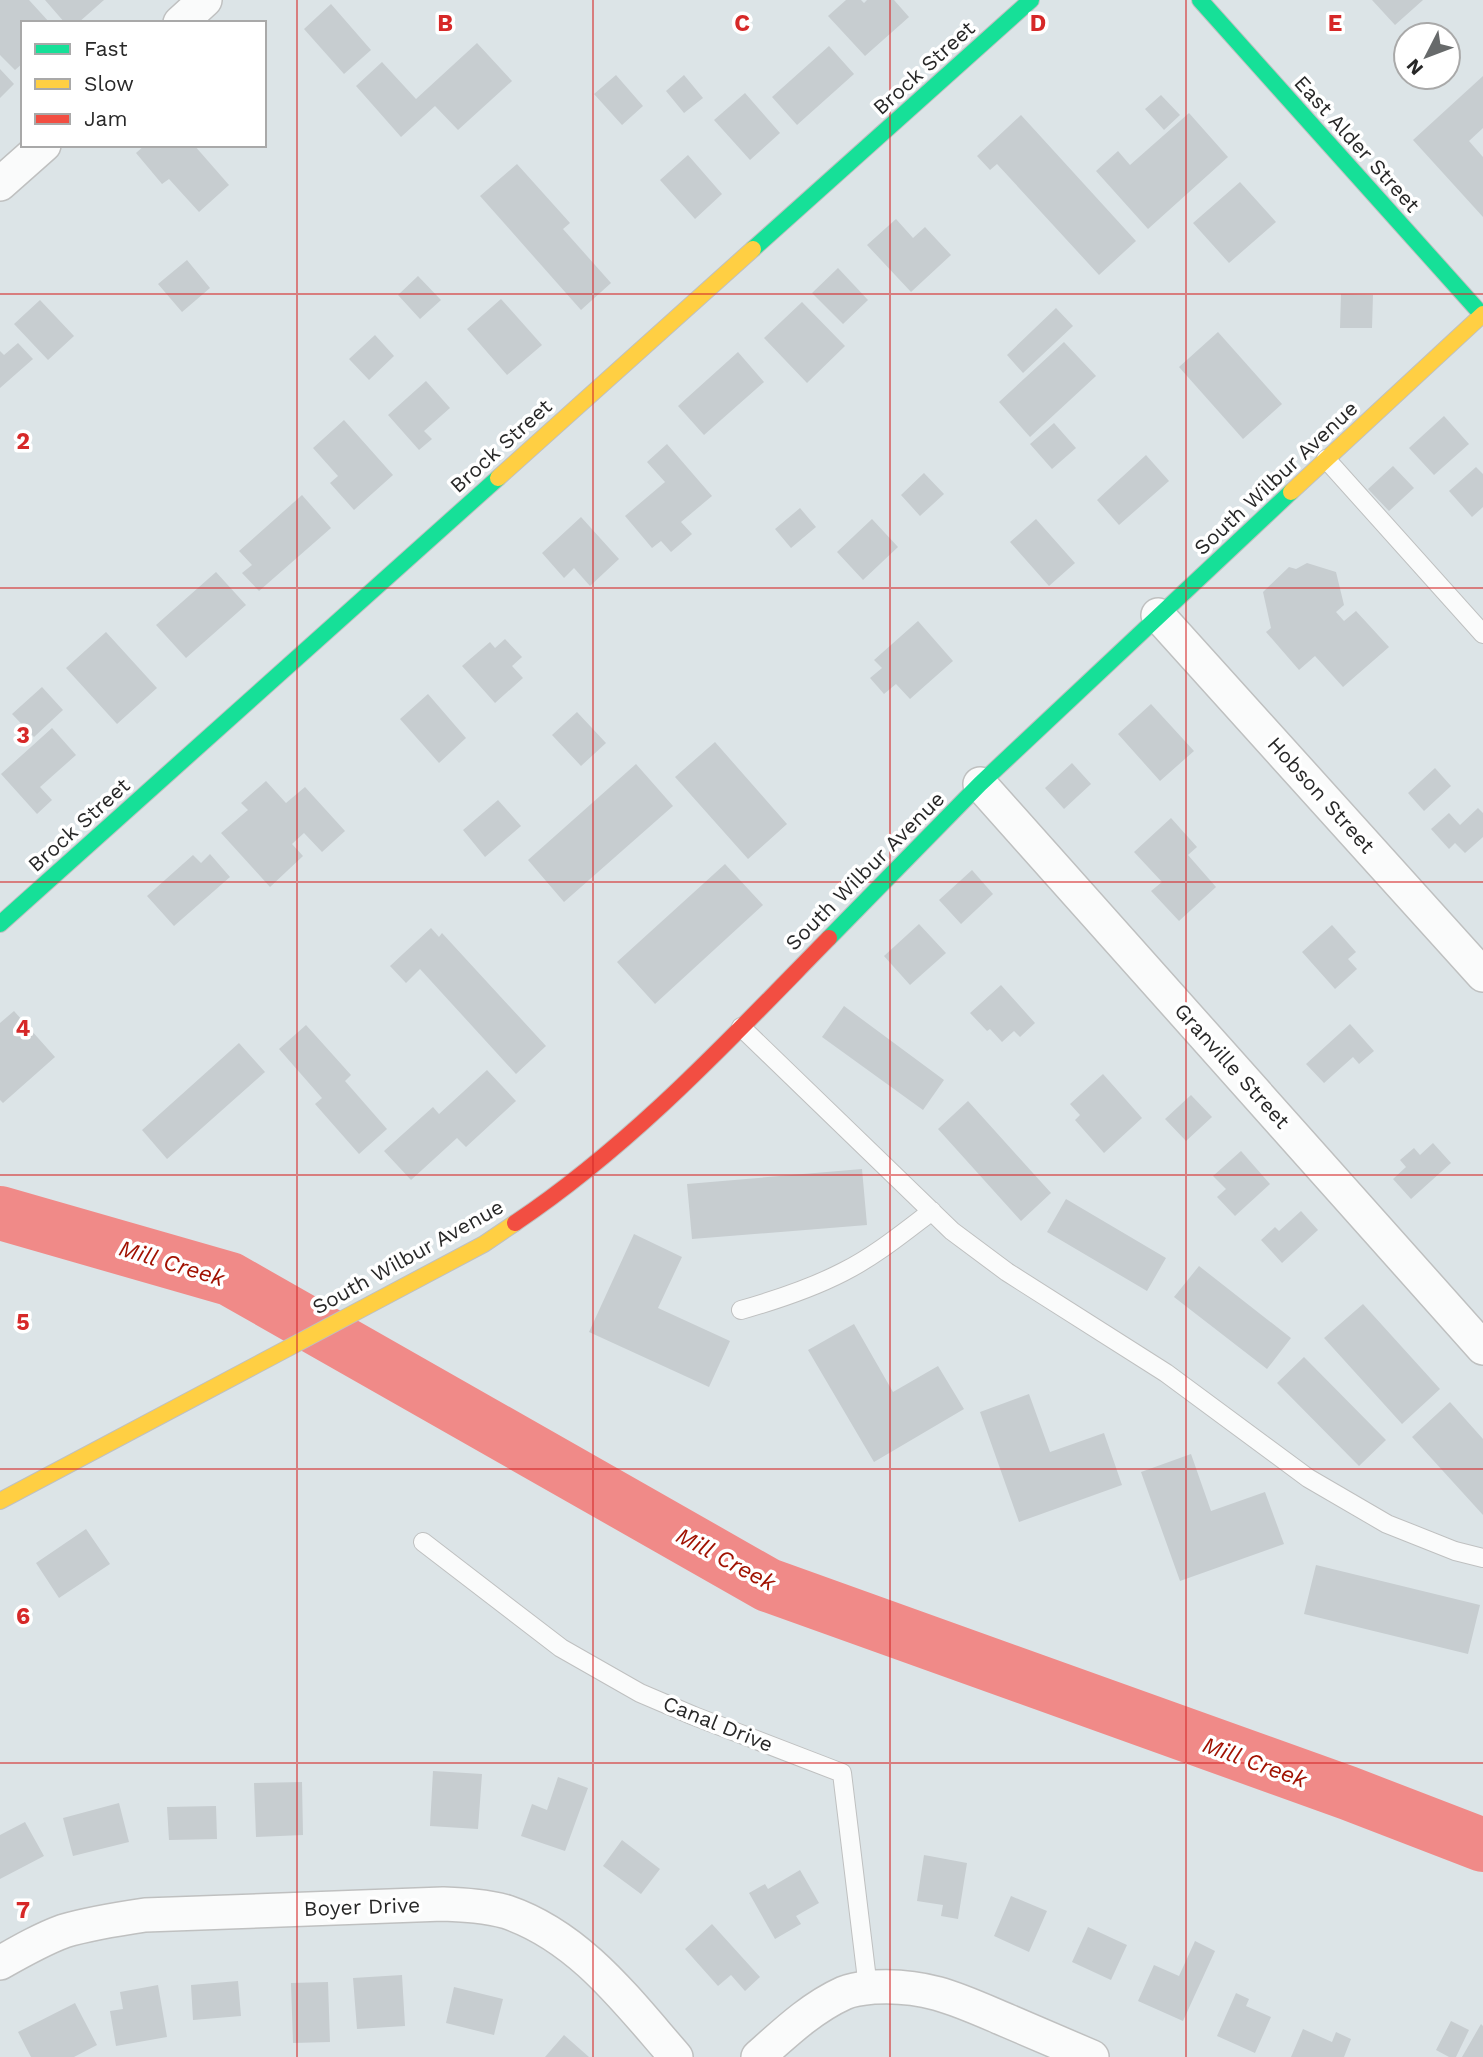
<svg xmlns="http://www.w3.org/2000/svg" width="1483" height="2057" viewBox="0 0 1483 2057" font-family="'Work Sans',sans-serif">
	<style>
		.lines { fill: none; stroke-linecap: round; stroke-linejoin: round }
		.river { stroke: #f08a88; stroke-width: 54 }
		.building { fill: #c7cdd0 }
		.lane-casing { stroke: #bfc0c0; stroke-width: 20 }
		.street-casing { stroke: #bfc0c0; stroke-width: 36 }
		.fast-casing { stroke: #bfc0c0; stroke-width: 18 }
		.slow-casing { stroke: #bfc0c0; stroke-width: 18 }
		.jam-casing { stroke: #bfc0c0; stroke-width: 18 }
		.lane { stroke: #fafbfb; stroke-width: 18 }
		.street { stroke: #fafbfb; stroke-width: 33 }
		.fast { stroke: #16e098; stroke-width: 16 }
		.slow { stroke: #ffcf43; stroke-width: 16 }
		.jam { stroke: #f24e42; stroke-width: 16 }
		.grid { fill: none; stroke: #d62828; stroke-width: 2; stroke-opacity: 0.55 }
		.labels { text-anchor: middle; stroke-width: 7; stroke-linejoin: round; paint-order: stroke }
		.street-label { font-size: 21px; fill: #282828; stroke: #fff }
		.water-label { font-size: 23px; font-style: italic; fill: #a11202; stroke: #fff }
		.grid-label { font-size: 23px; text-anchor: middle; font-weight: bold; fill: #d62828; stroke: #fff; stroke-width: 7; stroke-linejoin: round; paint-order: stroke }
	</style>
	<rect width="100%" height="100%" fill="#dce4e7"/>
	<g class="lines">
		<!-- river -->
		<path class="river" d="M 0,1213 L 230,1279 L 768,1585 L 1348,1793 L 1483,1845"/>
	</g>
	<!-- building -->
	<path class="building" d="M 0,0 L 29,0 L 50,23 L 23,23 L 23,63 L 15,70 L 0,55 Z
		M 45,0 L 104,0 L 78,23 L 65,23 Z
		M 846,0 L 861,0 L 864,3 L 867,0 L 894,0 L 909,17 L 865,56 L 828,16 Z
		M 1372,0 L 1423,0 L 1395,25 Z
		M 331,4 L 371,50 L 344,74 L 304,29 Z
		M 477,43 L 512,81 L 458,130 L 435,106 L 401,137 L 356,86 L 382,62 L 416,99 Z
		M 829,46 L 854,74 L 797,125 L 772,97 Z
		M 0,69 L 14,84 L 0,98 Z
		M 616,75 L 643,106 L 622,125 L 594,94 Z
		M 684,75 L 703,98 L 684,113 L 666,91 Z
		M 1483,76 L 1483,128 L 1469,141 L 1483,157 L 1483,217 L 1413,140 Z
		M 745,93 L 780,133 L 750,160 L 714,120 Z
		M 1161,95 L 1180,115 L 1164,130 L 1145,109 Z
		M 1189,113 L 1228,157 L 1148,229 L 1096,171 L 1118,151 L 1130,165 Z
		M 1021,115 L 1136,241 L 1099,275 L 997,164 L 990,170 L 977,156 Z
		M 145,145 L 194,145 L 229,185 L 199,212 L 169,179 L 162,184 L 136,153 Z
		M 688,155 L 722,194 L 695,219 L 660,180 Z
		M 517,164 L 570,223 L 563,229 L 611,283 L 581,310 L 480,196 Z
		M 1240,182 L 1276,222 L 1229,263 L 1193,223 Z
		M 896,219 L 913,238 L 925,227 L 951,255 L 911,292 L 867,245 Z
		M 187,260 L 210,288 L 182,312 L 158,284 Z
		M 838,268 L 868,300 L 843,324 L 812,293 Z
		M 418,276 L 441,300 L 420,319 L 398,295 Z
		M 1341,294 L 1373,295 L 1372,328 L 1340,328 Z
		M 501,299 L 542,345 L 507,375 L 467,329 Z
		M 40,300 L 74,336 L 48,360 L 14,324 Z
		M 802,302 L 845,346 L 807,383 L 764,338 Z
		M 1056,308 L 1073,326 L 1023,373 L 1007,355 Z
		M 1218,332 L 1282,404 L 1243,439 L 1179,367 Z
		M 375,335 L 394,356 L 369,380 L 349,359 Z
		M 1064,342 L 1096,376 L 1030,437 L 999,402 Z
		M 18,343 L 33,359 L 0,388 L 0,351 L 4,355 Z
		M 738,352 L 764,382 L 704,435 L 678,406 Z
		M 426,381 L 450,408 L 424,431 L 432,439 L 419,450 L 388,415 Z
		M 1444,416 L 1469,444 L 1434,475 L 1409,448 Z
		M 344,420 L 393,475 L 354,510 L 330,483 L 338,476 L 313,448 Z
		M 1054,423 L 1076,448 L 1052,469 L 1030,444 Z
		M 667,444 L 712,496 L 681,522 L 692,534 L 671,552 L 661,541 L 652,548 L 625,516 L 665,482 L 647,462 Z
		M 1146,455 L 1169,481 L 1119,525 L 1097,500 Z
		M 1393,466 L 1414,488 L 1389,511 L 1368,489 Z
		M 1476,467 L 1483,474 L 1483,507 L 1472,517 L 1449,491 Z
		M 924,473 L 944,494 L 920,516 L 901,495 Z
		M 302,495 L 331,528 L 259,591 L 242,573 L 252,565 L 239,551 Z
		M 800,508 L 816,527 L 791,548 L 775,529 Z
		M 581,517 L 619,559 L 590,586 L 574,568 L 564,578 L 542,553 Z
		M 872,519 L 898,547 L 863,580 L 837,552 Z
		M 1036,519 L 1075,563 L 1049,586 L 1010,542 Z
		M 1307,563 L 1336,572 L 1344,605 L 1336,612 L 1344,621 L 1356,611 L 1389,647 L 1343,687 L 1315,656 L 1299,670 L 1266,632 L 1271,628 L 1263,592 L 1289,567 L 1296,569 Z
		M 216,572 L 246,605 L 186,658 L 156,625 Z
		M 918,621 L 953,661 L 910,699 L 896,684 L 884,694 L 870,678 L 882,668 L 874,660 Z
		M 106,632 L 157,688 L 117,724 L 66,668 Z
		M 505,639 L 522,657 L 512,666 L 523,678 L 495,703 L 462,666 L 490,642 L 495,648 Z
		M 42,687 L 63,710 L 34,737 L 12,714 Z
		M 428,694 L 466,738 L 439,763 L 400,719 Z
		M 1151,704 L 1194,751 L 1160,781 L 1118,734 Z
		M 577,712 L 606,743 L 581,766 L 552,735 Z
		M 52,728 L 76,755 L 40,787 L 52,800 L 37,814 L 1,774 Z
		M 715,742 L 787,824 L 748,859 L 675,777 Z
		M 1072,763 L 1091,784 L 1064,809 L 1045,788 Z
		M 636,764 L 673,806 L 564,902 L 528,860 Z
		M 1435,768 L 1451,786 L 1424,811 L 1408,793 Z
		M 266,781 L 286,803 L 305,787 L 345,831 L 322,852 L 304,833 L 292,844 L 303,856 L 270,887 L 221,833 L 248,810 L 241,803 Z
		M 498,800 L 521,826 L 485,857 L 463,830 Z
		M 1478,808 L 1483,813 L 1483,837 L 1465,853 L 1455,843 L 1449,849 L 1431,829 L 1449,813 L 1460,825 Z
		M 1171,818 L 1197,847 L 1188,855 L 1216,887 L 1179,921 L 1151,891 L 1162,882 L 1134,852 Z
		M 210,854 L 230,877 L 174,926 L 147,896 L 193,855 L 201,863 Z
		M 725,864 L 763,905 L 655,1004 L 617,962 Z
		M 972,870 L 993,894 L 961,924 L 939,900 Z
		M 919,924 L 946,953 L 910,985 L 884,956 Z
		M 1332,925 L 1356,952 L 1348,959 L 1357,969 L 1335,989 L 1302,952 Z
		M 431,928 L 439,937 L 442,933 L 546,1046 L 516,1074 L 420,969 L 406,983 L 390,966 Z
		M 1001,985 L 1035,1023 L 1020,1037 L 1014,1031 L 1002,1042 L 990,1029 L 987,1031 L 970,1013 Z
		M 844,1006 L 944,1080 L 923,1110 L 822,1037 Z
		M 14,1011 L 55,1057 L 3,1103 L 0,1100 L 0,1023 Z
		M 1350,1024 L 1374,1051 L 1359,1064 L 1353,1057 L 1324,1083 L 1306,1064 Z
		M 306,1025 L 351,1075 L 345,1081 L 387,1129 L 359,1154 L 315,1104 L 322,1098 L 279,1049 Z
		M 239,1043 L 265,1072 L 167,1159 L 142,1130 Z
		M 487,1070 L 516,1101 L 466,1147 L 457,1138 L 411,1180 L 384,1151 L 433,1107 L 439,1114 Z
		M 1103,1074 L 1142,1118 L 1104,1153 L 1075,1120 L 1080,1115 L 1070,1104 Z
		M 1191,1095 L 1212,1117 L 1186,1141 L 1165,1119 Z
		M 968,1101 L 1051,1193 L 1021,1221 L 938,1129 Z
		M 1433,1143 L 1451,1163 L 1411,1199 L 1393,1179 L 1406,1167 L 1400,1160 L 1414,1148 L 1420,1155 Z
		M 1241,1151 L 1270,1184 L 1235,1216 L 1217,1197 L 1226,1189 L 1213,1176 Z
		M 862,1169 L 867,1225 L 692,1239 L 687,1184 Z
		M 1066,1199 L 1166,1258 L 1147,1291 L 1047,1232 Z
		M 1301,1211 L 1318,1230 L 1282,1263 L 1261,1240 L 1275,1227 L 1279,1231 Z
		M 634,1234 L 682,1257 L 658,1308 L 730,1341 L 709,1387 L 589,1332 Z
		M 1199,1266 L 1291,1338 L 1267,1369 L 1174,1297 Z
		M 1363,1304 L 1440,1389 L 1402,1424 L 1324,1338 Z
		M 854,1324 L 893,1392 L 938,1366 L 964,1409 L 874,1462 L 808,1350 Z
		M 1304,1357 L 1386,1440 L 1359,1466 L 1277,1383 Z
		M 1029,1394 L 1050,1452 L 1104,1433 L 1122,1485 L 1019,1522 L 980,1412 Z
		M 1450,1402 L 1483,1439 L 1483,1515 L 1412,1437 Z
		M 1191,1454 L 1211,1511 L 1265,1492 L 1284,1544 L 1180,1581 L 1141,1472 Z
		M 86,1529 L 110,1564 L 59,1598 L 36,1563 Z
		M 1316,1565 L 1480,1605 L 1468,1654 L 1304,1614 Z
		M 433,1771 L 482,1774 L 478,1829 L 430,1826 Z
		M 558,1777 L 588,1788 L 565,1851 L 521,1836 L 532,1804 L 547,1810 Z
		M 302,1782 L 303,1835 L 256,1837 L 254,1783 Z
		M 119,1803 L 129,1842 L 73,1856 L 63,1818 Z
		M 216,1806 L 217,1839 L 169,1840 L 167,1807 Z
		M 25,1822 L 44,1856 L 0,1879 L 0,1835 Z
		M 622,1840 L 660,1869 L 641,1894 L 603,1866 Z
		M 924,1855 L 967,1863 L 958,1919 L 941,1916 L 943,1905 L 917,1901 Z
		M 800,1870 L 819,1903 L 796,1916 L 801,1924 L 775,1939 L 749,1893 L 765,1884 L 768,1889 Z
		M 1011,1896 L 1047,1911 L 1029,1952 L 994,1936 Z
		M 712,1924 L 760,1977 L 745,1991 L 731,1975 L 718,1986 L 685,1949 Z
		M 1088,1927 L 1127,1945 L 1111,1980 L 1072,1962 Z
		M 1195,1941 L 1215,1951 L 1183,2021 L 1138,2001 L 1154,1965 L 1179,1976 Z
		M 402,1975 L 405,2026 L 357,2029 L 353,1978 Z
		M 238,1981 L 241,2016 L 193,2020 L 191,1985 Z
		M 328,1982 L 330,2042 L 293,2043 L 291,1983 Z
		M 158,1985 L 167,2037 L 116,2046 L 110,2011 L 123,2009 L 120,1992 Z
		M 454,1987 L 503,1999 L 494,2035 L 446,2023 Z
		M 1236,1993 L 1249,1999 L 1246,2006 L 1271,2017 L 1255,2053 L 1217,2036 Z
		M 75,2003 L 97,2045 L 74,2057 L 31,2057 L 18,2032 Z
		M 1451,2021 L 1469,2030 L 1456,2057 L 1449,2057 L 1436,2050 Z
		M 1481,2024 L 1483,2026 L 1483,2057 L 1462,2057 Z
		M 1303,2029 L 1332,2042 L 1336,2032 L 1351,2039 L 1344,2057 L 1291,2057 Z
		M 564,2035 L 589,2057 L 545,2057 Z"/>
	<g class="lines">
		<!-- lane casing -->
		<g class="lane-casing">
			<path id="lane" d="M 1326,459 L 1483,634
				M 741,1027 L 952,1231 L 1007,1272 L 1166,1373 L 1308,1478 L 1387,1524 L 1455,1551 L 1483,1558
				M 741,1310 C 776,1300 810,1289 843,1272 C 875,1256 903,1233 932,1211
				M 423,1542 L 561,1648 L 640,1693 L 694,1716 L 842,1773 L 868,1988"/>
		</g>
		<!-- street casing -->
		<g class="street-casing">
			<path id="street" d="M 180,23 L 205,0
				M 0,184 L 44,145
				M 1158,615 L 1483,975
				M 980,784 L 1483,1348
				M 0,1963 C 21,1951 42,1939 64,1931 C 91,1923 118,1919 145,1915 L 443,1904 C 464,1905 486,1906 507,1912 C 580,1937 627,2001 676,2057
				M 758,2057 C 785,2033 811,2008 844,1993 C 853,1989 865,1988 875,1987 C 928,1984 961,2001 1008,2021 C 1036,2033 1064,2045 1092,2057"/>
		</g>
		<!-- fast casing -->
		<g class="fast-casing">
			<path id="fast" d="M 1200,0 L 1483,316
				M 753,249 L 1031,0
				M 0,924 L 498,478
				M 829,938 L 980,784 L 1291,492"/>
		</g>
		<!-- slow casing -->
		<g class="slow-casing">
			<path id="slow" d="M 498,478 L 753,249
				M 1291,492 L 1483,314
				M 0,1501 L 484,1244 L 515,1223"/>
		</g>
		<!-- jam casing -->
		<g class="jam-casing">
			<path id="jam" d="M 515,1223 C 633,1144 730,1039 829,938"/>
		</g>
		<!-- lane -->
		<use href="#lane" class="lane"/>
		<!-- street -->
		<use href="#street" class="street"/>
		<!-- fast -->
		<use href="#fast" class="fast"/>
		<!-- slow -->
		<use href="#slow" class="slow"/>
		<!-- jam -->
		<use href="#jam" class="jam"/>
	</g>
	<!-- grid -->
	<path class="grid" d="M 297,0 L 297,2057M 593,0 L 593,2057M 890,0 L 890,2057M 1186,0 L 1186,2057M 0,294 L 1483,294M 0,588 L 1483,588M 0,882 L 1483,882M 0,1175 L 1483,1175M 0,1469 L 1483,1469M 0,1763 L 1483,1763"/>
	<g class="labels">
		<!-- street labels -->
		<g class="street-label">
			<text transform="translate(924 68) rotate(-42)" y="7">Brock Street</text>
			<text transform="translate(1357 144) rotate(48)" y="7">East Alder Street</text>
			<text transform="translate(501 446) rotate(-42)" y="7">Brock Street</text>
			<text transform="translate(1276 478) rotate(-43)" y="7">South Wilbur Avenue</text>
			<text transform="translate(1321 795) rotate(48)" y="7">Hobson Street</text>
			<text transform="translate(79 825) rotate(-42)" y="7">Brock Street</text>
			<text transform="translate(865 871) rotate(-45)" y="7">South Wilbur Avenue</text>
			<text transform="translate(1232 1066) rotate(48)" y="7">Granville Street</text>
			<text transform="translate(408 1257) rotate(-29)" y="7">South Wilbur Avenue</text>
			<text transform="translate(718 1724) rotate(22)" y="7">Canal Drive</text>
			<text transform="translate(362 1907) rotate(-2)" y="7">Boyer Drive</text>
		</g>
		<!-- water labels -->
		<g class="water-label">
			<text transform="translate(172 1263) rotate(17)" y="8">Mill Creek</text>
			<text transform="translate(726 1559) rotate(28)" y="8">Mill Creek</text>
			<text transform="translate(1255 1762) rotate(20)" y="8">Mill Creek</text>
		</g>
	</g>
	<g class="grid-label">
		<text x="445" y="31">B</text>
		<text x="742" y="31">C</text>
		<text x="1038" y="31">D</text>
		<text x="1335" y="31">E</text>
		<text x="23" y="449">2</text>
		<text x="23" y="743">3</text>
		<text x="23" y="1036">4</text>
		<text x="23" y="1330">5</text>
		<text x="23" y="1624">6</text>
		<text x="23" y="1918">7</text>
	</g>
	<!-- legend -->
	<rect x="21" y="21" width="245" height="126" fill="#ffffff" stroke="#a9a9a9" stroke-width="2"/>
	<rect x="35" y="44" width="35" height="10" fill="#16e098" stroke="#a9a9a9" stroke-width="2"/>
	<text x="84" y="56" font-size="21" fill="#282828">Fast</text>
	<rect x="35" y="79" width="35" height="10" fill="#ffcf43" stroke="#a9a9a9" stroke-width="2"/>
	<text x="84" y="91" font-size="21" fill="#282828">Slow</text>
	<rect x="35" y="114" width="35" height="10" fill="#f24e42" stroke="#a9a9a9" stroke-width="2"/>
	<text x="84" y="126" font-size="21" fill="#282828">Jam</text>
	<!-- north arrow -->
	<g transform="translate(1427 56) rotate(228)"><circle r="33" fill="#ffffff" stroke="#a9a9a9" stroke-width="2"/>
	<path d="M0-5L12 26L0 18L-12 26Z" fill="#676a6b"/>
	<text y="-10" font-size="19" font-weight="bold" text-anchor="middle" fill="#282828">N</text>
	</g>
</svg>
